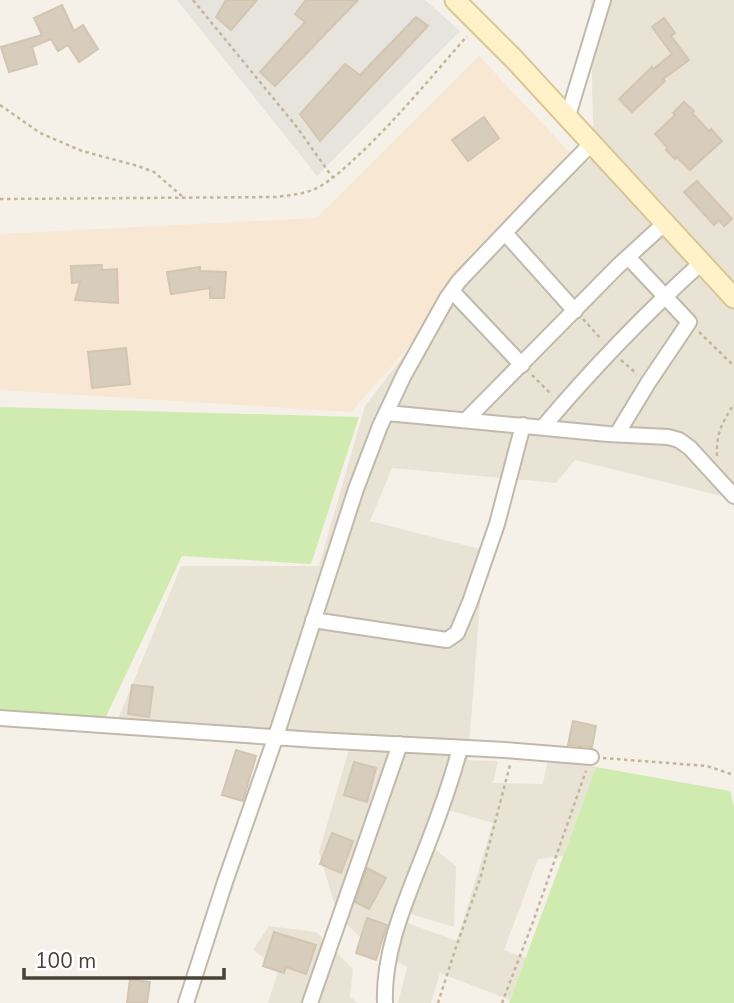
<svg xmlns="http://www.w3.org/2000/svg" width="734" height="1003" viewBox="0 0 734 1003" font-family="'Nunito Sans',sans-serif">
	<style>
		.residential { fill: #e9e3d6 }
		.commercial { fill: #f8e8d3 }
		.industrial { fill: #e7e3dd }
		.green { fill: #d0ebaf }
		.building { fill: #d7cdbd; stroke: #d3c5b0; stroke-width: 2 }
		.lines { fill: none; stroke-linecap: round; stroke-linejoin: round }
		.street-casing { stroke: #c1b9aa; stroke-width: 18 }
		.secondary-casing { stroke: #d8c696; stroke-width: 23 }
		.path { stroke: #c4b59a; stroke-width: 2.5; stroke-dasharray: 3.5 3.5; stroke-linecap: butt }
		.street { stroke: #fff; stroke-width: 14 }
		.secondary { stroke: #fff2c8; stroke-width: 19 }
	</style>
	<rect width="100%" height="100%" fill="#f5f1e8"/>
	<!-- residential -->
	<path class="residential" d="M 590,0 L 734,0 L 734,499 L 575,460 L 556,483 L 392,468 L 370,521 L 484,550 L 468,760 L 498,761 L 493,783 L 543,784 L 549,755 L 596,767 L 563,856 L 538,859 L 504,950 L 526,958 L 510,1000 L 440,973 L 431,1003 L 398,1003 L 407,967 L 390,958 L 399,920 L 457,941 L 493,823 L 445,809 L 426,842 L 456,866 L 454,927 L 401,911 L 372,948 L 338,916 L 319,852 L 350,746 L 118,719 L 181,566 L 319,566 L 365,406 L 502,229 L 594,156 Z
		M 269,926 L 316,932 L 353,969 L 350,997 L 358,1003 L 268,1003 L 279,969 L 253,950 Z"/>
	<!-- commercial -->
	<path class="commercial" d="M 479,56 L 576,159 L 351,412 L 0,390 L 0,234 L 316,218 Z"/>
	<!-- industrial -->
	<path class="industrial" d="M 177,0 L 425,0 L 460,31 L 317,176 Z"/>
	<!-- green -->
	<path class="green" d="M 0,407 L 359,417 L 311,564 L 182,556 L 102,725 L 0,713 Z
		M 596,767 L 730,791 L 734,806 L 734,1003 L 509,1003 Z"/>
	<!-- building -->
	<path class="building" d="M 226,0 L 257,0 L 231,30 L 216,17 Z
		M 306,0 L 358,0 L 275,86 L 260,72 L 305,22 L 295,14 Z
		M 62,5 L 74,31 L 83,25 L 98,49 L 79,62 L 68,45 L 58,51 L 51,39 L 32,47 L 37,64 L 9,72 L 1,47 L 42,35 L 34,18 Z
		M 416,17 L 428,26 L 320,141 L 300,114 L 345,64 L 360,75 Z
		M 664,18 L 675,33 L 671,36 L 689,60 L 663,79 L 665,81 L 632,112 L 619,99 L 652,67 L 653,69 L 672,54 L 652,27 Z
		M 684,102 L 694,111 L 692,113 L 709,131 L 711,129 L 722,141 L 690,170 L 677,157 L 675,159 L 666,150 L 668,148 L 655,134 L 675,115 L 673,113 Z
		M 484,117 L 499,138 L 468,161 L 452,140 Z
		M 697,181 L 732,219 L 724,226 L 719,220 L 714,225 L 684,192 Z
		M 102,265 L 102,270 L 117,269 L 118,303 L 75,300 L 80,282 L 72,283 L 71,266 Z
		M 200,267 L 200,271 L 226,272 L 224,298 L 210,298 L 210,288 L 171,294 L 167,272 Z
		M 126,348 L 130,384 L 92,388 L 88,352 Z
		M 132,685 L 153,687 L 149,717 L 128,714 Z
		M 573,721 L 596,726 L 592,747 L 568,745 Z
		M 236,750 L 256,756 L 243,801 L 222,795 Z
		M 354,762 L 376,768 L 367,802 L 344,795 Z
		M 332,833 L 353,841 L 341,873 L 320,864 Z
		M 367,868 L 386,878 L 369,909 L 355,902 Z
		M 367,918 L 387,925 L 376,960 L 356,953 Z
		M 274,932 L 316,945 L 306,974 L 286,967 L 284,973 L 263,966 Z
		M 130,979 L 150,982 L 147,1003 L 127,1003 Z"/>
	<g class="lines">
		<!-- street casing -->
		<g class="street-casing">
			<path id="street" d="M 567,119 L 603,0
				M 505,233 L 575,311
				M 452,291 L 522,365
				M 387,413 L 608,434 L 668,437 L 679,440 L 690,448 L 734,496
				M 466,420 L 618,266 L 665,223
				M 543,427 C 592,369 645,314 701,263
				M 617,434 L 648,383 L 689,322 L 628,257
				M 313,620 L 447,640 L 457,633 L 470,602 L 497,524 L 523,425
				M 0,718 L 316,740 L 505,750 L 591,757
				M 186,1003 L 225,882 L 276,736 L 356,489 L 380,426 L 404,375 L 447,298 L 459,281 L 536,200 L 591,144
				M 310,1003 L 400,744
				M 385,1003 C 383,953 404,905 422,859 C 437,821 450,787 460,748"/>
		</g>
		<!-- secondary casing -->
		<g class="secondary-casing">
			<path id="secondary" d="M 455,0 L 513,58 L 734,298"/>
		</g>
		<!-- path -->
		<path class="path" d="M 193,0 L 296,126 L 333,178
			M 0,105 L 40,133 L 82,151 L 138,166 L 154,172 L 183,197
			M 0,199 L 276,197 C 291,195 306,194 319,187 C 336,177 350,163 365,149 C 401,114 434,74 467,36
			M 583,319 L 602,340
			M 699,332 L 734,366
			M 621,360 L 637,374
			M 532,375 L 552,395
			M 717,456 C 716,433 722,423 734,404
			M 603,758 L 707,766 L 734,775
			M 438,1003 L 455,950 L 481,876 L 510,765
			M 502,1003 L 533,922 L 586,771"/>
		<!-- street -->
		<use href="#street" class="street"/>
		<!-- secondary -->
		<use href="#secondary" class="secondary"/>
	</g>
	<!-- scale -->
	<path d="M24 968v10h200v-10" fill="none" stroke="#494236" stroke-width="3.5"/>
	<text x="35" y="968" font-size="21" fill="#494236" stroke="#ffffff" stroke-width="5" paint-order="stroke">100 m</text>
</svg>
